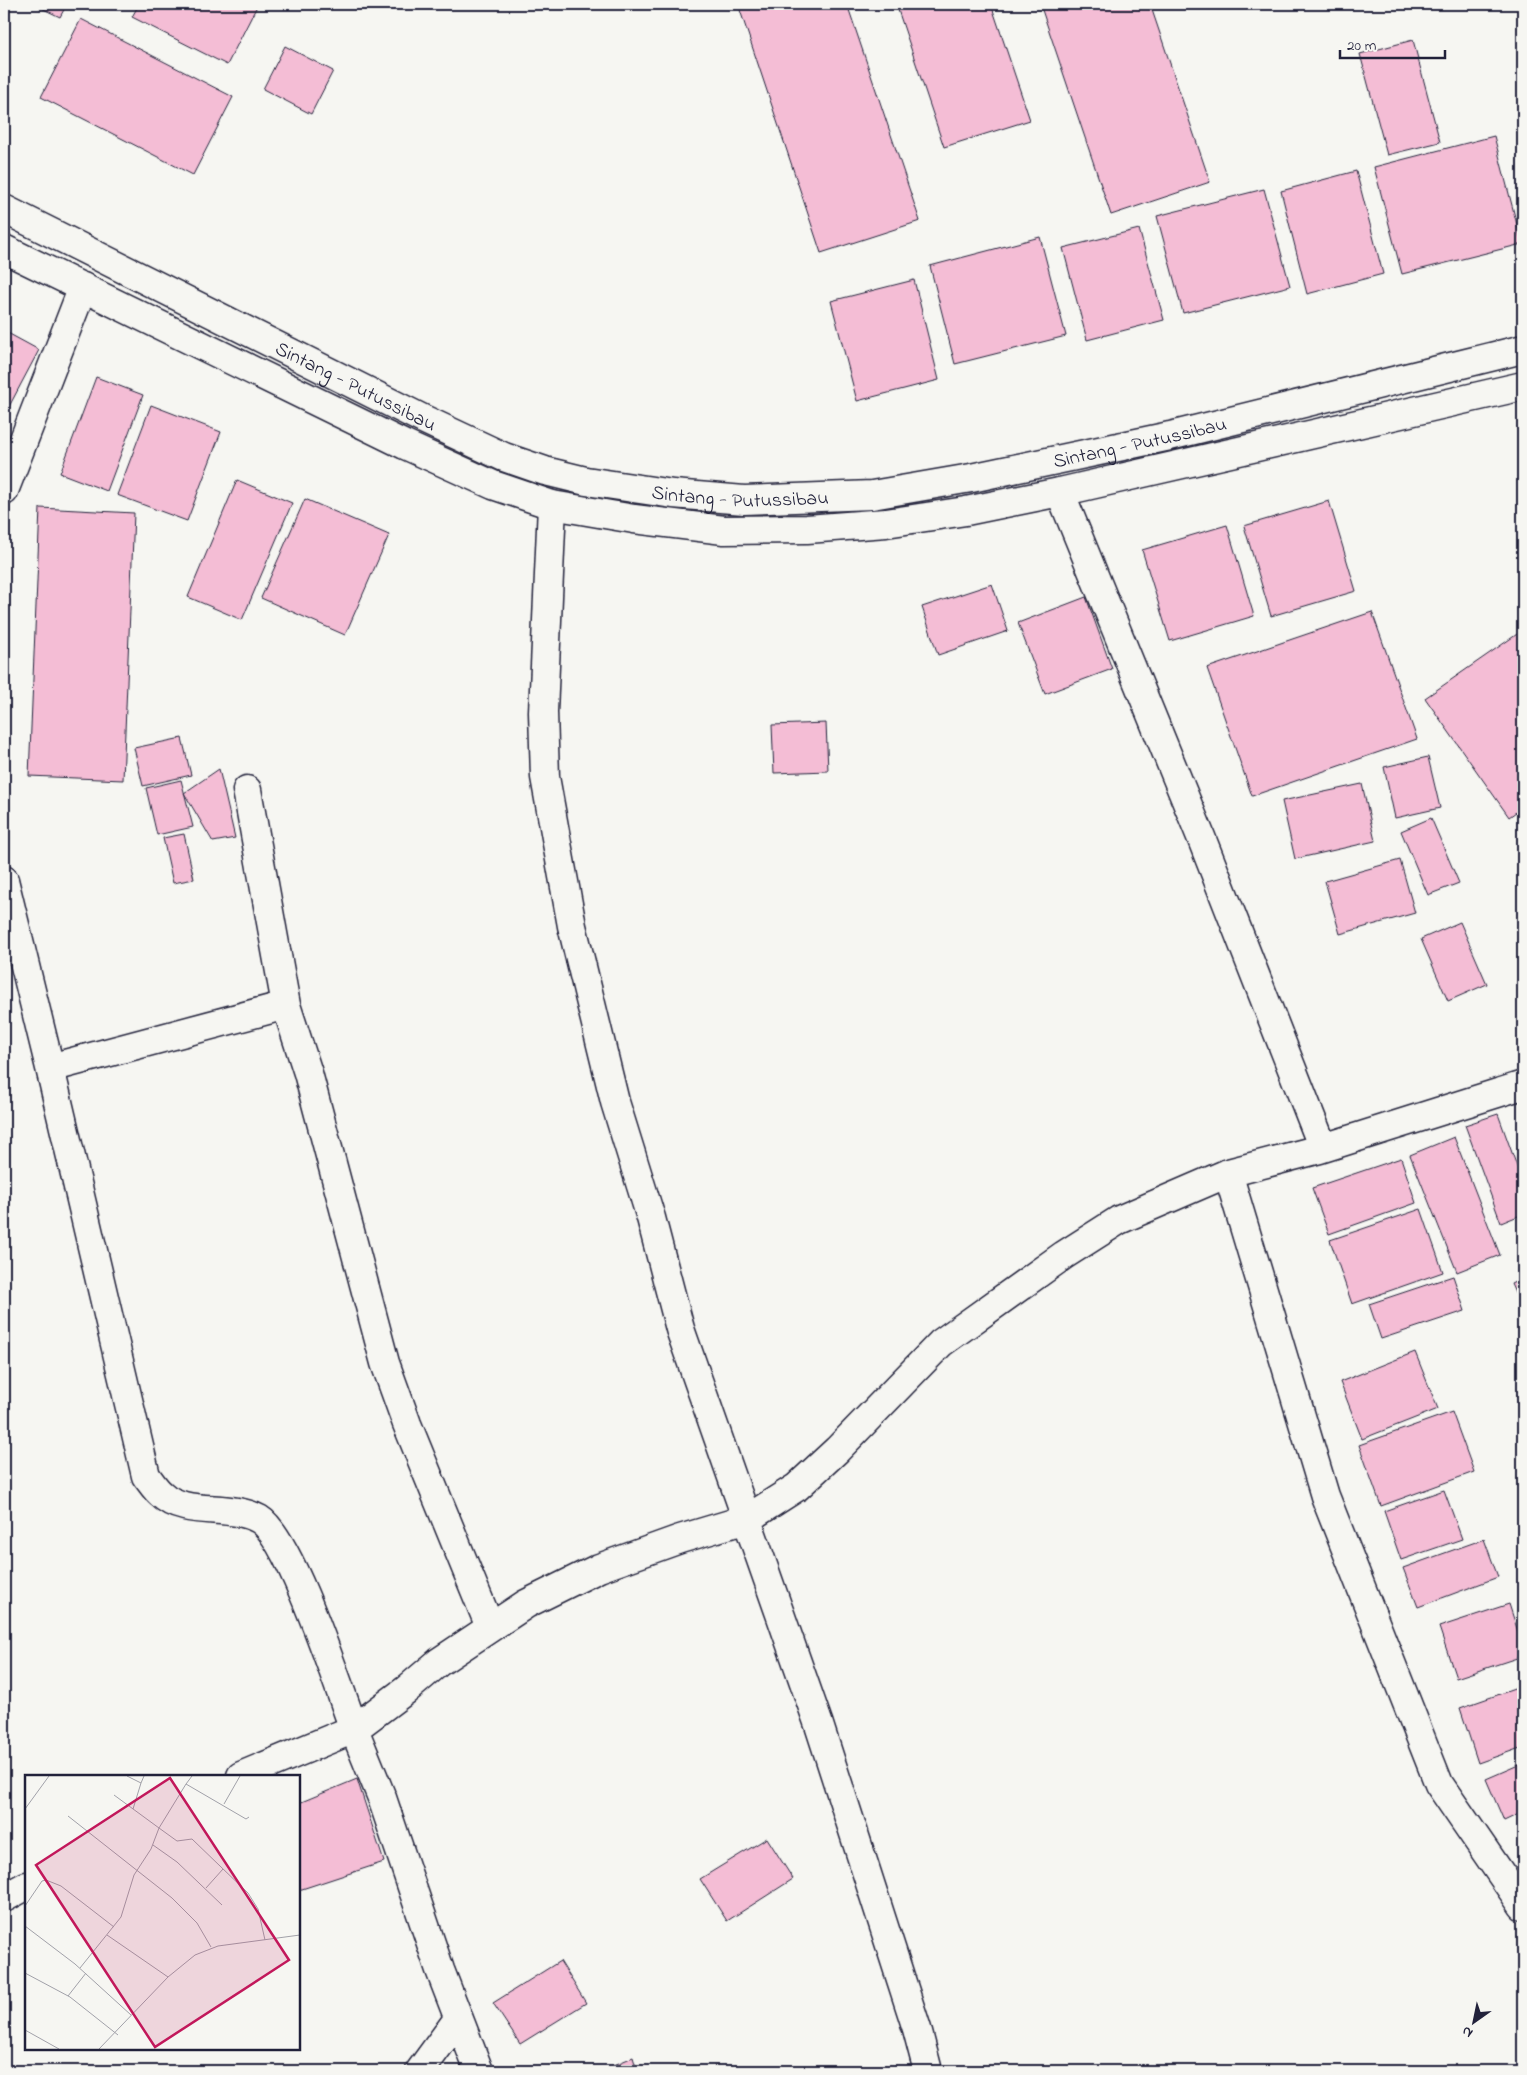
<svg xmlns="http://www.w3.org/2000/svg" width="1527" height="2075" viewBox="0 0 1527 2075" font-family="'Indie Flower',sans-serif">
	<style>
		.building { fill: #f4bdd5; stroke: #22223b }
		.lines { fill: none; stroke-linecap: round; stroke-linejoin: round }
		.minor-casing { stroke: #22223b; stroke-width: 31 }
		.highway-casing { stroke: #22223b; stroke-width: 31 }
		.minor { stroke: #f6f6f2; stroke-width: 28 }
		.highway { stroke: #f6f6f2; stroke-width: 28 }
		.labels { text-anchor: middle; stroke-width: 4; stroke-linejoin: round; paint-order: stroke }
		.street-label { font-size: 20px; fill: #22223b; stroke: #f6f6f2 }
		.inset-road { fill: none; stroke: #a1a1a9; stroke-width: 1 }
		.view { fill: #c2185b; fill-opacity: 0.15; stroke: #c2185b; stroke-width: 2.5 }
		.inset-edge { fill: none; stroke: #22223b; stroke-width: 2.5 }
	</style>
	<rect width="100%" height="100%" fill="#f6f6f2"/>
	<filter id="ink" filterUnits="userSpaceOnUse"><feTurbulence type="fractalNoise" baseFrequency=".02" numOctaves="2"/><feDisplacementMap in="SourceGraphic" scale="10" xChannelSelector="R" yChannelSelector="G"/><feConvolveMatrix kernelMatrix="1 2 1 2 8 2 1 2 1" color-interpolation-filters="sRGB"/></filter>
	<g filter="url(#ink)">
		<!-- building -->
		<path class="building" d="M 33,4 L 67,4 L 60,17 Z
			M 139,4 L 258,4 L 227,65 L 132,17 Z
			M 738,4 L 847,4 L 920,221 L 821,253 Z
			M 896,4 L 991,4 L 1030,120 L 944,147 Z
			M 1040,4 L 1150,4 L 1210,182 L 1111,215 Z
			M 81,19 L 233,97 L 193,175 L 41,97 Z
			M 1413,40 L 1440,142 L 1387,155 L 1360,54 Z
			M 285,46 L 333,71 L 311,114 L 263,89 Z
			M 1494,136 L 1522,244 L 1402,274 L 1374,167 Z
			M 1356,171 L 1383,274 L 1307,294 L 1281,191 Z
			M 1264,189 L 1290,286 L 1183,313 L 1157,216 Z
			M 1139,229 L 1164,320 L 1087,340 L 1063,248 Z
			M 1040,237 L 1066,336 L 955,364 L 930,266 Z
			M 914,280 L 939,380 L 857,401 L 831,301 Z
			M 4,331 L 39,350 L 4,416 Z
			M 96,377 L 143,395 L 107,491 L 60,473 Z
			M 151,405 L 221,432 L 187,521 L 117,495 Z
			M 237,480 L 292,503 L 242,620 L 188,597 Z
			M 305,499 L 389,535 L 345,635 L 261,598 Z
			M 1329,501 L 1356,591 L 1271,616 L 1244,526 Z
			M 40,508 L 134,513 L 123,780 L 29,776 Z
			M 1227,525 L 1254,616 L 1170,641 L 1142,550 Z
			M 992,584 L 1008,631 L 938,655 L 922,607 Z
			M 1086,597 L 1112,669 L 1045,694 L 1018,623 Z
			M 1372,612 L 1417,739 L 1252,796 L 1207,668 Z
			M 1523,630 L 1523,807 L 1509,817 L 1425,698 Z
			M 826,723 L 828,771 L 774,773 L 772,725 Z
			M 182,738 L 191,775 L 143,786 L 134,748 Z
			M 1428,757 L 1440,808 L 1395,818 L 1384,767 Z
			M 219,769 L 235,838 L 213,842 L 184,793 Z
			M 181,780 L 193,827 L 157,835 L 146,788 Z
			M 1362,784 L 1375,841 L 1295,859 L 1282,801 Z
			M 1431,818 L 1459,883 L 1428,895 L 1401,831 Z
			M 184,834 L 194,879 L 173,883 L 163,838 Z
			M 1400,860 L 1415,913 L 1340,934 L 1325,881 Z
			M 1460,922 L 1487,984 L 1448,1001 L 1421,939 Z
			M 1498,1114 L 1523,1183 L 1523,1214 L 1501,1223 L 1465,1125 Z
			M 1454,1137 L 1500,1255 L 1457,1272 L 1410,1155 Z
			M 1401,1158 L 1416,1203 L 1329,1234 L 1312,1188 Z
			M 1421,1209 L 1443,1272 L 1352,1304 L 1330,1240 Z
			M 1453,1276 L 1465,1311 L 1381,1339 L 1369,1304 Z
			M 1523,1278 L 1523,1311 L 1511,1284 Z
			M 1415,1352 L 1438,1409 L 1362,1439 L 1340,1382 Z
			M 1452,1412 L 1474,1472 L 1381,1506 L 1359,1445 Z
			M 1444,1490 L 1462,1539 L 1401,1560 L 1384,1511 Z
			M 1484,1539 L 1498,1577 L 1418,1607 L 1403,1568 Z
			M 1509,1604 L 1523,1647 L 1523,1656 L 1456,1678 L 1439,1627 Z
			M 1523,1686 L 1523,1747 L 1478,1763 L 1460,1708 Z
			M 1523,1763 L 1523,1812 L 1504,1821 L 1486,1779 Z
			M 357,1779 L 384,1862 L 299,1890 L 299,1803 Z
			M 767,1838 L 793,1879 L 727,1921 L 700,1879 Z
			M 560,1961 L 586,2003 L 520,2044 L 493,2003 Z
			M 633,2057 L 637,2071 L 600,2071 Z"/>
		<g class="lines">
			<!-- minor casing -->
			<g class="minor-casing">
				<path id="minor" d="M 4,491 L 83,287
					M 1060,492 L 1201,837 L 1323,1148
					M 552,505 L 543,712 L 545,777 L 572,926 L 615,1102 L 651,1218 L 680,1329 L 819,1725 L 917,2029 L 928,2071
					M 247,790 L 286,1005 L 308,1073 L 385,1363 L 407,1424 L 490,1627
					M 4,880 L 50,1068 L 146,1476 C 151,1482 155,1489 161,1494 C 184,1517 230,1503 259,1519 C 291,1538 339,1689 354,1729 L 241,1776
					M 50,1068 L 286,1005
					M 1228,1173 L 1325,1496 L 1439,1784 L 1523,1906
					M 4,1898 L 26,1886
					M 420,2071 L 458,2019
					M 479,2071 L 440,1970 L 382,1798 L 354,1729 L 406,1690 L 439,1662 L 526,1604 L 599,1568 L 680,1539 L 747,1519 L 797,1487 L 837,1450 L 941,1343 L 1064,1255 L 1119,1220 L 1228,1173 L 1320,1149 L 1523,1085"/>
			</g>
			<!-- highway casing -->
			<g class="highway-casing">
				<g id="highway">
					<path id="s1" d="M 4,209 L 423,419 L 504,457 L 545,471 L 586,481 L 673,494 L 744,500 L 872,495 L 971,478 L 1170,436 L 1523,349"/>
					<path d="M 4,249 L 405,445 L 493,485 L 552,505 L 634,519 L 724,530 L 807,529 L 886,523 L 966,511 L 1060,492 L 1523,386"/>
				</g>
			</g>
			<!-- minor -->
			<use href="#minor" class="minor"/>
			<!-- highway -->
			<use href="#highway" class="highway"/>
		</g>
	</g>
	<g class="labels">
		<!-- street labels -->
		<g class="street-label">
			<text dy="7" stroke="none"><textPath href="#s1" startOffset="394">Sintang - Putussibau</textPath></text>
			<text dy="7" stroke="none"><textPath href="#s1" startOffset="1204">Sintang - Putussibau</textPath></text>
			<text dy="7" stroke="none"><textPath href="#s1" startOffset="799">Sintang - Putussibau</textPath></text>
		</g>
	</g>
	<!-- overview -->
	<g transform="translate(25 1775)">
		<rect width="275" height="275" fill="#f6f6f2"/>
		<path class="inset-road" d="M 102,1 L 116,8 L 119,1M 167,1 L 161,9 L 221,44 L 224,42M 161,9 L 134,53 L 152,66 L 167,64 L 223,118 L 233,134 L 240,165M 199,29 L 215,1M 0,34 L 24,1M 108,34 L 116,8M 43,41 L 147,123 L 172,148 L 186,172M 128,70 L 152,87 L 197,130M 181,113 L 198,94M 0,131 L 17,106 L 21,105 L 36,111 L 89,152M 0,151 L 50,189 L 106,240M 82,160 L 143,202M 55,193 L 96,142 L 109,100 L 126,74 L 134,53 L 89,20M 0,198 L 45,222 L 93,260M 43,221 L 61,198M 0,255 L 34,274M 74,274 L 143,202 L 170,180 L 193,171 L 275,160"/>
		<path class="view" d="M 145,3 L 264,185 L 130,272 L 11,90 Z"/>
		<rect width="275" height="275" class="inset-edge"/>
	</g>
	<!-- margin -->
	<rect width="1527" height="2075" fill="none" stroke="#f6f6f2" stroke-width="20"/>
	<rect x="10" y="10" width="1507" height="2055" fill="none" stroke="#22223b" stroke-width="2" filter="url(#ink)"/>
	<!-- north arrow -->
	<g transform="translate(1474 2022) rotate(213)" stroke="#f6f6f2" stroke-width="4" paint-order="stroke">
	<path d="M0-4L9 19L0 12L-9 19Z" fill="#22223b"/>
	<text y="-8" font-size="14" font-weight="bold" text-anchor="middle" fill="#22223b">N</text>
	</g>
	<!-- scale -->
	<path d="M1340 50v8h105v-8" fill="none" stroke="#22223b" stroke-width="2.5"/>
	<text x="1347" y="50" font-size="15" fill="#22223b" stroke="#f6f6f2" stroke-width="4" paint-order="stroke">20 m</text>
</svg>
